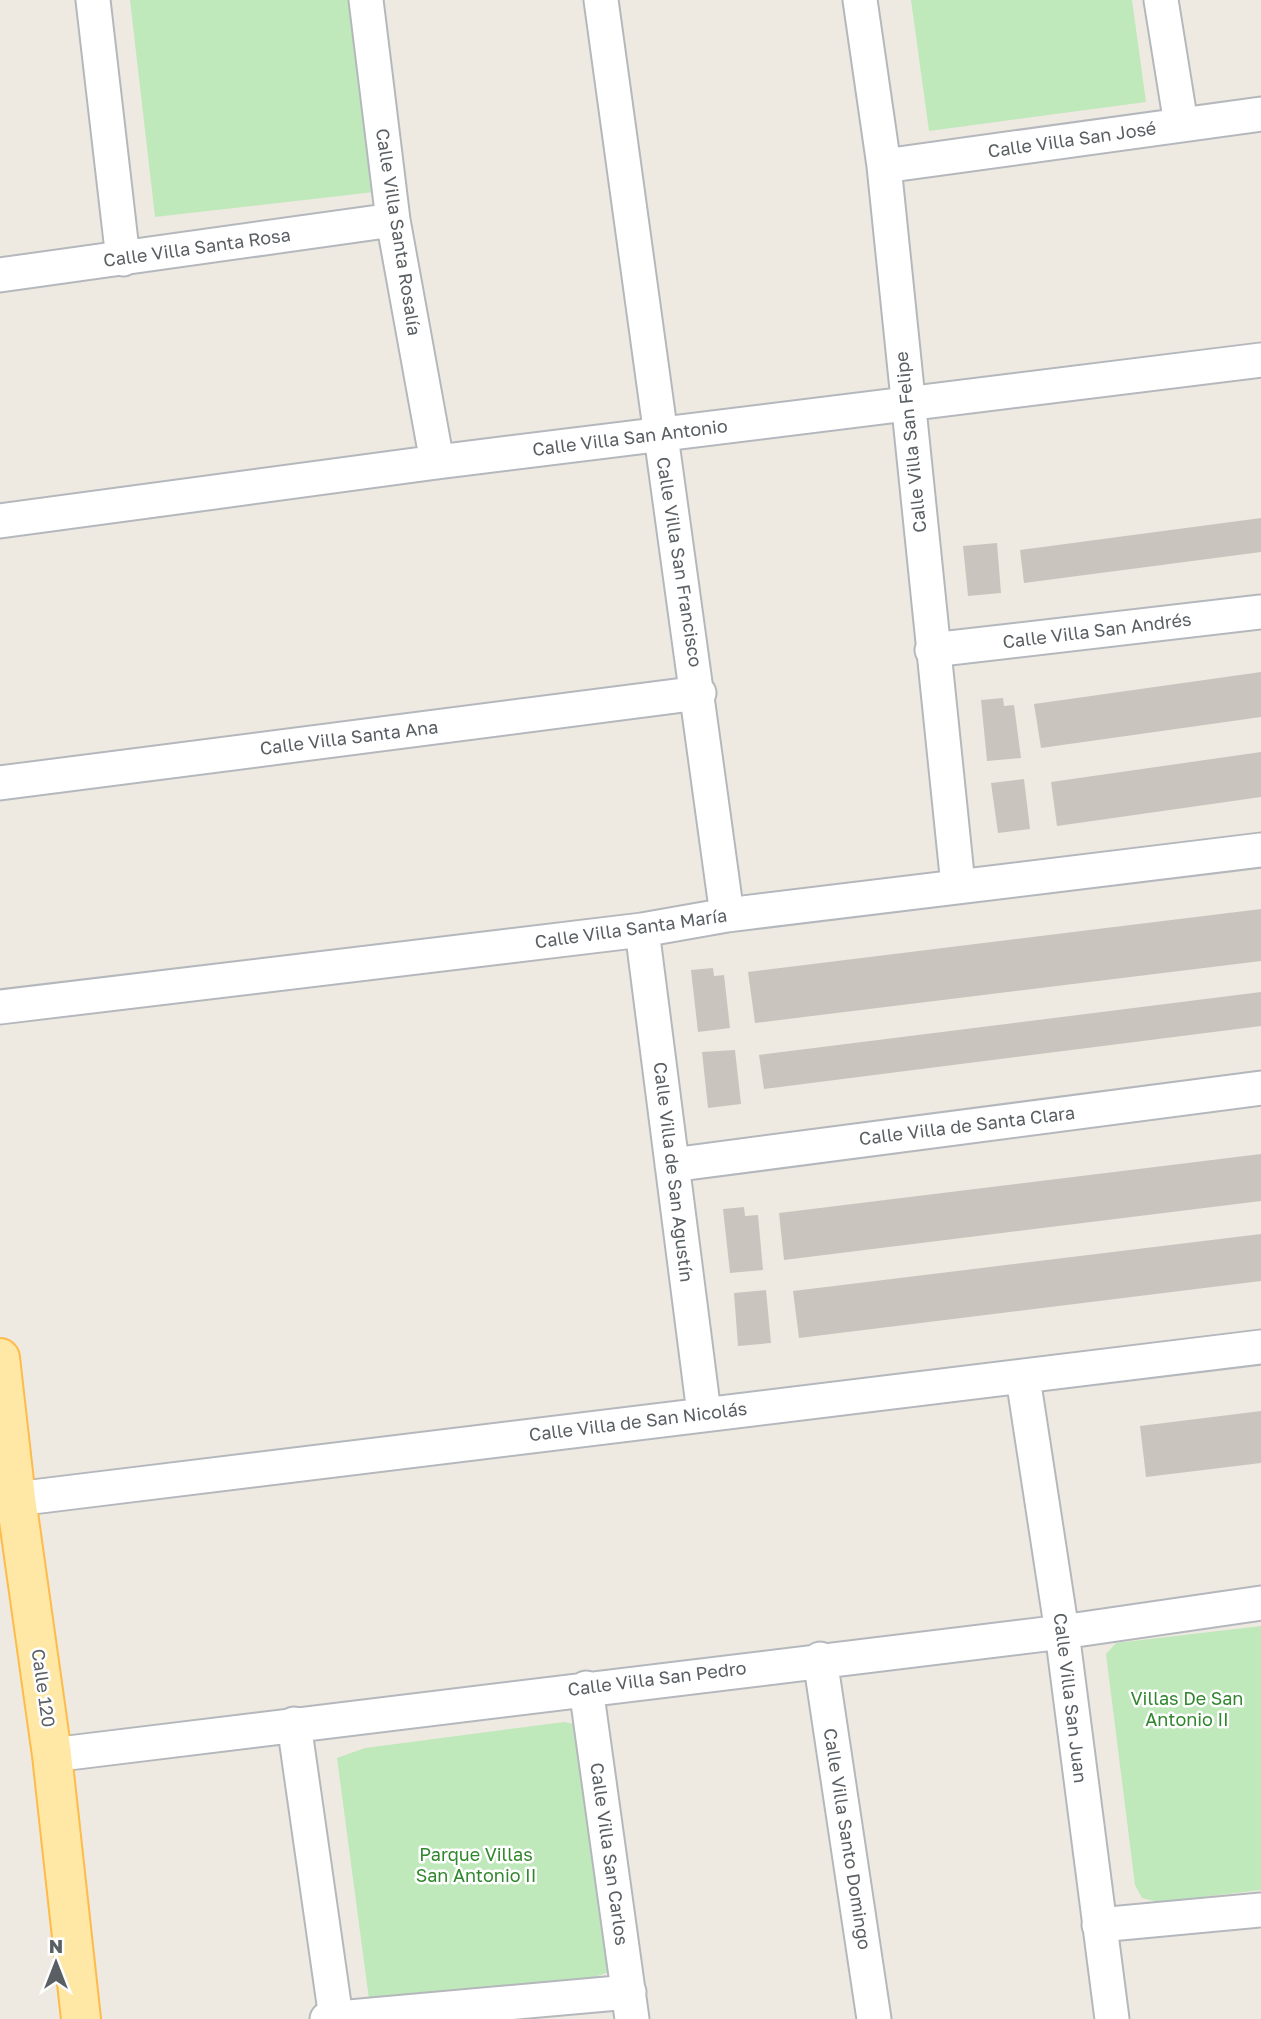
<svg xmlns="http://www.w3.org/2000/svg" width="1261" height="2019" viewBox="0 0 1261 2019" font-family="'Golos Text',sans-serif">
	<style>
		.green { fill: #bfe8bb }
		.building { fill: #c9c5be }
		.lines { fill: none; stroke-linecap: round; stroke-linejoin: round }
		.minor-casing { stroke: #b4b8bd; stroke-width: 37 }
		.major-casing { stroke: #febb4a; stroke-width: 42 }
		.minor { stroke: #fff; stroke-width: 33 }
		.major { stroke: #ffe8a5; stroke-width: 38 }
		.labels { text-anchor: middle; stroke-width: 5; stroke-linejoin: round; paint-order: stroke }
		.street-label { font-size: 18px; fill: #595f63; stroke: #fff }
		.park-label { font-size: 18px; fill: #31872d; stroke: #fff }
	</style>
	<rect width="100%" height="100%" fill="#eeeae1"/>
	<!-- green -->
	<path class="green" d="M 130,0 L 360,0 L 383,191 L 155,217 Z
		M 911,0 L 1132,0 L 1146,102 L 929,131 Z
		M 1261,1626 L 1261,1890 L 1159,1902 L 1142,1898 L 1135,1885 L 1106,1654 L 1116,1643 Z
		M 564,1722 L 580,1725 L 609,1972 L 595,1977 L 391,2004 L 369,1999 L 337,1758 L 365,1748 Z"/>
	<!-- building -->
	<path class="building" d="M 1261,518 L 1261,552 L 1024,583 L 1020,550 Z
		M 997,543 L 1001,593 L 968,596 L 963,546 Z
		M 1261,672 L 1261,717 L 1041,748 L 1034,704 Z
		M 1003,698 L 1004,706 L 1014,705 L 1021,758 L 987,761 L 981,700 Z
		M 1261,752 L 1261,797 L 1057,826 L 1051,782 Z
		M 1024,779 L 1030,829 L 998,833 L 991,783 Z
		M 1261,909 L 1261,961 L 755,1023 L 748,972 Z
		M 713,968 L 714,976 L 724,975 L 730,1028 L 698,1032 L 691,970 Z
		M 1261,992 L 1261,1026 L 764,1089 L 759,1055 Z
		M 735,1050 L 741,1104 L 708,1108 L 702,1052 Z
		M 1261,1154 L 1261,1201 L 784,1260 L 779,1213 Z
		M 744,1207 L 745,1216 L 758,1215 L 763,1270 L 730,1273 L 723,1209 Z
		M 1261,1234 L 1261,1281 L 799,1338 L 793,1291 Z
		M 766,1290 L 771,1343 L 738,1346 L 734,1293 Z
		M 1261,1411 L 1261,1463 L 1146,1477 L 1140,1426 Z"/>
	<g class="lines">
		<!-- minor casing -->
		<g class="minor-casing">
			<path id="minor" d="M 93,0 L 123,259
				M 366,0 L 393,220 L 437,462
				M 601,0 L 727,915
				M 860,0 L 884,166 L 958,885
				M 1161,0 L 1181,124
				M 884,166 L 1261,114
				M 0,275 L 393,220
				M 0,521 L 437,462 L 1261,360
				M 932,650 L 1261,612
				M 0,783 L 699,693
				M 642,930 L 704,1413
				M 0,1007 L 642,930 L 727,915 L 1261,850
				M 672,1165 L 1261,1088
				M 1023,1378 L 1062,1632 L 1112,2019
				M 16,1499 L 1261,1347
				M 820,1659 L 874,2019
				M 586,1688 L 632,2019
				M 294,1724 L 336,2018
				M 52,1755 L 1062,1632 L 1261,1603
				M 1099,1925 L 1261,1910
				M 327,2019 L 629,1992"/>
		</g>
		<!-- major casing -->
		<g class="major-casing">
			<path id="major" d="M 0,1358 L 16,1499 L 52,1755 L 81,2019"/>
		</g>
		<!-- minor -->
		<use href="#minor" class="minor"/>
		<!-- major -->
		<use href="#major" class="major"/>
	</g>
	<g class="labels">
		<!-- street labels -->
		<g class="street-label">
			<text transform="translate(1072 140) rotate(-8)" y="6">Calle Villa San José</text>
			<text transform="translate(398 232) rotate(81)" y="6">Calle Villa Santa Rosalía</text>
			<text transform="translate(197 248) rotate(-8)" y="6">Calle Villa Santa Rosa</text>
			<text transform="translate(630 438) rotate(-7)" y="6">Calle Villa San Antonio</text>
			<text transform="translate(911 442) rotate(-96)" y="6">Calle Villa San Felipe</text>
			<text transform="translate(679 562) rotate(81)" y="6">Calle Villa San Francisco</text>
			<text transform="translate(1097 631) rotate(-7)" y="6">Calle Villa San Andrés</text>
			<text transform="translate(349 738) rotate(-7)" y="6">Calle Villa Santa Ana</text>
			<text transform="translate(631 929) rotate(-8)" y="6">Calle Villa Santa María</text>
			<text transform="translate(967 1126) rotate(-7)" y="6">Calle Villa de Santa Clara</text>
			<text transform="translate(673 1172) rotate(83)" y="6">Calle Villa de San Agustín</text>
			<text transform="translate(638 1422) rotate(-7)" y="6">Calle Villa de San Nicolás</text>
			<text transform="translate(657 1679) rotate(-7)" y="6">Calle Villa San Pedro</text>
			<text transform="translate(43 1688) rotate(82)" y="6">Calle 120</text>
			<text transform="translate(1070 1698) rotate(83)" y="6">Calle Villa San Juan</text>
			<text transform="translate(847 1839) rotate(81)" y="6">Calle Villa Santo Domingo</text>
			<text transform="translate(609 1854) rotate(82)" y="6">Calle Villa San Carlos</text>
		</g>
		<!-- park labels -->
		<g class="park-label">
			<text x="1187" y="1705">Villas De San<tspan x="1187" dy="21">Antonio II</tspan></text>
			<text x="476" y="1861">Parque Villas<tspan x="476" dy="21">San Antonio II</tspan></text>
		</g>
	</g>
	<!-- north arrow -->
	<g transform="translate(56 1963)" stroke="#ffffff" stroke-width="5" paint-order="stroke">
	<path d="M0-5L12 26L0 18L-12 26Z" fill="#595f63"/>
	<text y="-10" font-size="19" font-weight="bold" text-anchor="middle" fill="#595f63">N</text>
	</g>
</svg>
